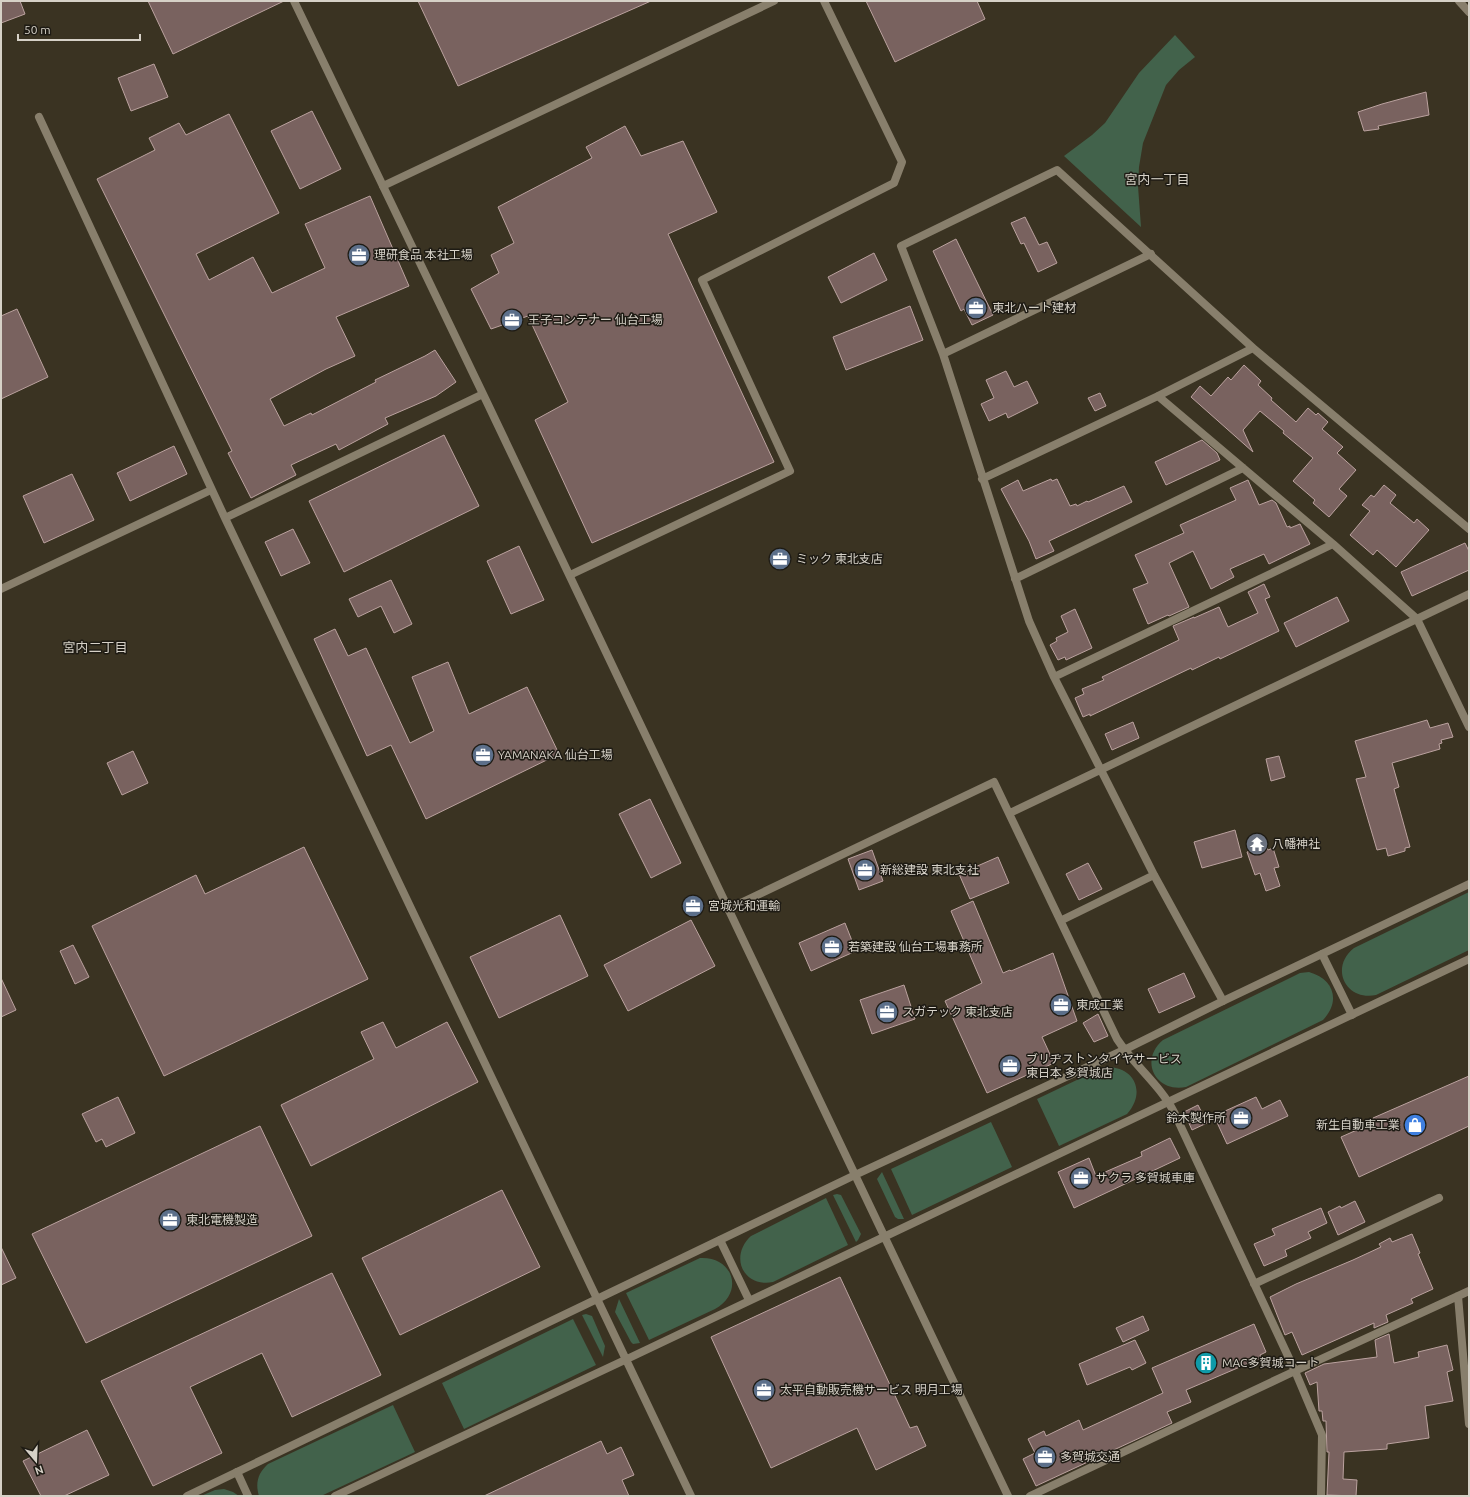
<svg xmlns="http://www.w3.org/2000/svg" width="1470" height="1497" viewBox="0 0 1470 1497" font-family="Ubuntu,'Noto Sans JP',sans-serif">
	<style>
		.green { fill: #42624b }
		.building { fill: #79625f; stroke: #bba29f }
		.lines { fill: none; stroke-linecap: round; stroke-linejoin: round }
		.minor { stroke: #887f6c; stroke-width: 8 }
		.tertiary { stroke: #887f6c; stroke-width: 8 }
		.labels { text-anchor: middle; stroke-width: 3; stroke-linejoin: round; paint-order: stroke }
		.poi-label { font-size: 12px; fill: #d6d1c7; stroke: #1e1b14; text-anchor: start }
		.neighbourhood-label { font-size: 13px; fill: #d6d1c7; stroke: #1e1b14 }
	</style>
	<rect width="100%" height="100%" fill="#3a3322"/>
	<!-- green -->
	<path class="green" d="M 1175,35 L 1195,57 L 1179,70 L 1166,85 L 1143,143 L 1139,167 L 1138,186 L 1141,227 L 1064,156 L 1092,135 L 1105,123 L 1139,73 Z
		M 1469,892 L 1469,950 L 1376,995 C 1346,1001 1329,968 1354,948 Z
		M 1309,972 C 1334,979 1341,1001 1323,1020 L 1186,1087 C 1155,1093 1139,1060 1163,1040 L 1292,977 L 1300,973 Z
		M 1104,1067 C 1134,1065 1147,1092 1127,1114 L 1059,1146 L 1037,1099 Z
		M 991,1122 L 1012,1167 L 912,1215 L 891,1169 Z
		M 882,1172 L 904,1219 L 898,1219 L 895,1217 L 877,1179 Z
		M 837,1194 L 841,1195 L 861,1234 L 858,1240 L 856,1242 L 833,1195 Z
		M 826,1198 L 848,1245 L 773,1282 C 743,1288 729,1256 751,1236 Z
		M 700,1258 C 733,1256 745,1292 715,1309 L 649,1340 L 626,1293 Z
		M 619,1299 L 640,1343 L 633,1344 L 631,1342 L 615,1312 Z
		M 586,1314 L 592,1316 L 605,1346 L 603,1357 L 582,1315 Z
		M 573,1319 L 596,1365 L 464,1429 L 442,1383 Z
		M 393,1405 L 415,1452 L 321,1496 L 259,1496 C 255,1483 258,1473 268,1464 Z
		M 224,1489 L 233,1492 L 239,1496 L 201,1496 L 215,1490 Z"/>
	<!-- building -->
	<path class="building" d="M 1,1 L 20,1 L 25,14 L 1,23 Z
		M 148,1 L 284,1 L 173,54 Z
		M 418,1 L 651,1 L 458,86 Z
		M 866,1 L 977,1 L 985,19 L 895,62 Z
		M 154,64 L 168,97 L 131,111 L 118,78 Z
		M 1426,92 L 1429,115 L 1378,126 L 1379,129 L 1364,131 L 1358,112 L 1382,104 Z
		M 312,111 L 341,169 L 300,189 L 271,131 Z
		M 229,114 L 279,213 L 196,254 L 209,280 L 253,257 L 272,293 L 325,268 L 305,224 L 370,196 L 409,286 L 336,317 L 355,356 L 326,369 L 270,399 L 284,426 L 311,413 L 312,415 L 376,382 L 375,380 L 425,356 L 435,350 L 456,382 L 436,396 L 385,418 L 388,424 L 339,450 L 336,444 L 291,465 L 296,475 L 251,498 L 228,453 L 232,451 L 97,179 L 155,150 L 149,138 L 179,123 L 186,135 Z
		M 625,126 L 641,156 L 683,141 L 717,212 L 668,234 L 774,462 L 592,543 L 535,420 L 568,402 L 528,316 L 491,329 L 471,289 L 499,273 L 491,255 L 514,243 L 498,207 L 592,158 L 586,147 Z
		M 1025,217 L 1039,245 L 1047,242 L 1057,263 L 1038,272 L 1024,243 L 1021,244 L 1011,223 Z
		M 956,239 L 993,315 L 972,325 L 964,309 L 961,311 L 933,251 Z
		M 874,253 L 887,280 L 841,303 L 828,277 Z
		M 910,306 L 923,340 L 846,370 L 833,337 Z
		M 17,309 L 48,377 L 1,399 L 1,316 Z
		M 1244,365 L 1261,381 L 1258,385 L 1272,398 L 1271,400 L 1296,422 L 1308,408 L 1316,415 L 1318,413 L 1328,422 L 1322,429 L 1343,447 L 1337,453 L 1356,470 L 1339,489 L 1347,496 L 1329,517 L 1313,503 L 1315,500 L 1293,481 L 1313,458 L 1283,433 L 1284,431 L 1260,411 L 1243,430 L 1253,452 L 1191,397 L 1200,386 L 1211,396 L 1228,377 L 1231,380 Z
		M 1006,371 L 1014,387 L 1027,381 L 1038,403 L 1008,418 L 1006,413 L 989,421 L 981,404 L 994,398 L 986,380 Z
		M 1100,393 L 1106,406 L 1095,411 L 1088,398 Z
		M 444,435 L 479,506 L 344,572 L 309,501 Z
		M 1202,440 L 1217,453 L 1220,460 L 1166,485 L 1155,462 Z
		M 174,446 L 187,474 L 130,501 L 117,473 Z
		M 72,474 L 94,520 L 44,543 L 23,496 Z
		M 1051,479 L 1052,481 L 1057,479 L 1070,506 L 1076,504 L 1077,506 L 1087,501 L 1088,502 L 1124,486 L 1132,502 L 1049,541 L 1054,551 L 1036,559 L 1029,541 L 1001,489 L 1018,480 L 1023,491 Z
		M 1248,480 L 1259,505 L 1272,500 L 1276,503 L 1287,527 L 1290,526 L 1290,528 L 1300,524 L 1310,544 L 1269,564 L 1264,554 L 1230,569 L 1234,577 L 1211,589 L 1193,551 L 1169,563 L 1189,607 L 1169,616 L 1168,615 L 1148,624 L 1133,589 L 1148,583 L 1135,555 L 1184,533 L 1180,525 L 1236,500 L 1230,488 Z
		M 1384,485 L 1396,495 L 1390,503 L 1414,523 L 1417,519 L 1429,530 L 1396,567 L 1377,550 L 1373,555 L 1350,535 L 1370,511 L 1362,505 L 1371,495 L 1374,497 Z
		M 293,529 L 310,563 L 281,576 L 265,542 Z
		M 1465,543 L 1469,551 L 1469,570 L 1412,596 L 1401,572 Z
		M 519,546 L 544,600 L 511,614 L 487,561 Z
		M 391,580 L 412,624 L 394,633 L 381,606 L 358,617 L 349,599 Z
		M 1264,584 L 1270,597 L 1265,599 L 1279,631 L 1220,659 L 1219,657 L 1192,670 L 1191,668 L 1090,716 L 1090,714 L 1083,717 L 1075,698 L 1084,694 L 1082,689 L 1104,680 L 1102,677 L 1179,640 L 1173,626 L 1194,617 L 1194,618 L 1219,607 L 1228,627 L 1258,613 L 1248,592 Z
		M 1337,597 L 1349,621 L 1296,647 L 1284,623 Z
		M 1075,609 L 1092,648 L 1066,660 L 1065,657 L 1058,660 L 1050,645 L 1057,641 L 1056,638 L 1068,632 L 1061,616 Z
		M 335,629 L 348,656 L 366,648 L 410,743 L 434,731 L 412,677 L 448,662 L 469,714 L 527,687 L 559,754 L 426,819 L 391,745 L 367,756 L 314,639 Z
		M 1427,720 L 1430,728 L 1448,723 L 1453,737 L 1441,740 L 1442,743 L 1439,744 L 1440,749 L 1392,763 L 1399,787 L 1394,789 L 1410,847 L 1405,848 L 1405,851 L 1388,856 L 1386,848 L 1377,850 L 1356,779 L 1366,777 L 1355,741 Z
		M 1133,722 L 1139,738 L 1112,750 L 1105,734 Z
		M 133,751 L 148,783 L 122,795 L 107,763 Z
		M 1279,756 L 1285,777 L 1271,781 L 1266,759 Z
		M 650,799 L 681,863 L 651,878 L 619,814 Z
		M 1235,830 L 1242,857 L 1202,868 L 1194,842 Z
		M 1266,846 L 1268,850 L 1273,848 L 1279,867 L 1274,868 L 1280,886 L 1266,891 L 1260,873 L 1255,875 L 1247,852 Z
		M 304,847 L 368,979 L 164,1076 L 92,926 L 196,875 L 205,894 Z
		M 872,850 L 883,881 L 859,890 L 848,859 Z
		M 998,857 L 1009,883 L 970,899 L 959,874 Z
		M 1088,863 L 1102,889 L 1079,900 L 1066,874 Z
		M 973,901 L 1003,973 L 1010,970 L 1011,971 L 1053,953 L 1077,1021 L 1042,1037 L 1054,1063 L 987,1093 L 945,1001 L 982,983 L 951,911 Z
		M 560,915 L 588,976 L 499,1018 L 470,957 Z
		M 691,920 L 715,966 L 628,1011 L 604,965 Z
		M 845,923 L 856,951 L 811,971 L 799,943 Z
		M 73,945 L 89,977 L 75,984 L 60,951 Z
		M 1184,973 L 1195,997 L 1159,1013 L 1148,989 Z
		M 1,978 L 16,1010 L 1,1017 Z
		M 904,985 L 915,1019 L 872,1034 L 860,1000 Z
		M 1098,1014 L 1108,1036 L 1094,1042 L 1083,1023 Z
		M 383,1022 L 396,1048 L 447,1022 L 478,1082 L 311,1166 L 281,1105 L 374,1059 L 361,1032 Z
		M 1469,1076 L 1469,1126 L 1359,1177 L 1341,1137 L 1375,1122 L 1373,1118 Z
		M 118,1097 L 135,1133 L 106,1147 L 102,1139 L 96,1142 L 82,1114 Z
		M 1256,1097 L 1262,1109 L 1280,1100 L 1288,1116 L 1227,1144 L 1214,1116 Z
		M 1198,1105 L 1207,1123 L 1192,1130 L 1184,1112 Z
		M 260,1126 L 312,1236 L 86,1343 L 32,1234 Z
		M 1170,1138 L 1180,1158 L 1074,1208 L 1058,1172 L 1089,1158 L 1096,1176 L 1142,1156 L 1141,1152 Z
		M 502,1190 L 540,1267 L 400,1335 L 362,1258 Z
		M 1355,1201 L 1365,1222 L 1338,1235 L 1328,1212 L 1340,1206 L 1341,1208 Z
		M 1321,1208 L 1327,1223 L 1308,1232 L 1311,1238 L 1285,1250 L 1287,1256 L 1264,1266 L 1254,1244 L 1275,1235 L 1272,1229 Z
		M 1412,1234 L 1420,1253 L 1418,1254 L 1433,1289 L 1411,1299 L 1413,1303 L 1386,1315 L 1388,1322 L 1374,1328 L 1374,1323 L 1302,1355 L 1292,1332 L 1285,1335 L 1270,1297 L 1296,1284 L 1353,1260 L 1381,1247 L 1379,1244 L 1390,1238 L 1392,1242 Z
		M 1,1247 L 16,1278 L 1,1285 Z
		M 332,1273 L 381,1375 L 292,1417 L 262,1353 L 190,1387 L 222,1453 L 153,1486 L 101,1381 Z
		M 840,1277 L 910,1428 L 917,1426 L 926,1446 L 876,1470 L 857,1428 L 771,1468 L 711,1337 Z
		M 1143,1316 L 1149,1330 L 1123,1342 L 1116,1328 Z
		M 1254,1324 L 1266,1352 L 1260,1355 L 1261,1358 L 1186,1390 L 1191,1402 L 1167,1412 L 1172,1423 L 1036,1486 L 1023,1459 L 1035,1453 L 1028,1439 L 1044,1431 L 1046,1436 L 1079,1420 L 1083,1430 L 1163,1393 L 1152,1368 Z
		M 1389,1334 L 1394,1363 L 1419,1357 L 1418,1352 L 1447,1345 L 1453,1370 L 1447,1372 L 1453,1401 L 1425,1406 L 1429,1438 L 1387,1444 L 1387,1449 L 1344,1452 L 1343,1479 L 1357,1480 L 1356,1496 L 1327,1495 L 1329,1452 L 1327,1452 L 1326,1421 L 1323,1421 L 1322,1411 L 1319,1411 L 1317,1382 L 1310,1385 L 1305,1373 L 1324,1364 L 1377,1357 L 1375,1340 Z
		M 1135,1340 L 1146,1363 L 1132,1370 L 1130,1367 L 1087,1385 L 1079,1364 Z
		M 87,1430 L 109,1475 L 64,1496 L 41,1496 L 23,1461 Z
		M 601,1441 L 607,1454 L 621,1447 L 634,1475 L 622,1480 L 629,1496 L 484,1496 Z"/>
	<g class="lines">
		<!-- minor -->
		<path class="minor" d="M 383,186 L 774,1
			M 1151,254 L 943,354 L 901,246 L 1057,170 L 1253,348
			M 943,354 L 1029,621 L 1054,677
			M 1158,396 L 1333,544
			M 982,479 L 1158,396 L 1253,348 L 1469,529
			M 570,575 L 790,471 L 702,280 L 894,183 L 902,162 L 824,1
			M 1015,579 L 1243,468
			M 1,589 L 211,490
			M 1010,813 L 1469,594
			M 728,909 L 994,782 L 1117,1039 C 1134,1065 1160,1085 1174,1112 L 1295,1371 L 1322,1435 L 1321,1496
			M 1062,920 L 1154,875
			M 1322,954 L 1352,1015
			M 1223,1001 L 1154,875 L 1054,677 L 1333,544 L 1417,619 L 1469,727
			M 720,1240 L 749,1300
			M 1254,1284 L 1439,1198
			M 1458,1296 L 1469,1424
			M 237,1472 L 248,1496
			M 1030,1496 L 1295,1371 L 1469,1291"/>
		<!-- tertiary -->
		<path class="tertiary" d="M 294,1 L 483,394 L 1008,1496
			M 1459,1 L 1469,12
			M 39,117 L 225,518 L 691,1496
			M 225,518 L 483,394
			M 187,1496 L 855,1175 L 1124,1050 L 1223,1001 L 1469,884
			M 335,1496 L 627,1359 L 1469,959"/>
	</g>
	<!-- icons -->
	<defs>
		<g id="office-disc" transform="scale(1.15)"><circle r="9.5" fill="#5c6f8a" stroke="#1e1b14"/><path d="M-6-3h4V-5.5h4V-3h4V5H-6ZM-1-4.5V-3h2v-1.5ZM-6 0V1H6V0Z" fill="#fff"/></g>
		<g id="temple-disc" transform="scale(1.15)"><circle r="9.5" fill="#6b7280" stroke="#1e1b14"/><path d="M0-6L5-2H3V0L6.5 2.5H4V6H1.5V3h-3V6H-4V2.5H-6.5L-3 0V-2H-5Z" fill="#fff"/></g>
		<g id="shop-disc" transform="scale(1.15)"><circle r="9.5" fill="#3f7fe0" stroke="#1e1b14"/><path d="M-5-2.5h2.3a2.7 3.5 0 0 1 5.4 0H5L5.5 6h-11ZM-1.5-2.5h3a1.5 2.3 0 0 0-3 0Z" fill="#fff"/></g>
		<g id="building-disc" transform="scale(1.15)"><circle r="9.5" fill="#0f9aa8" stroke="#1e1b14"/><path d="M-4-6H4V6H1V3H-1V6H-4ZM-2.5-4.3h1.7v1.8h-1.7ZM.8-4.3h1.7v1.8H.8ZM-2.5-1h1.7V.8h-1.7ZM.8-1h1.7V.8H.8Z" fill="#fff"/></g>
	</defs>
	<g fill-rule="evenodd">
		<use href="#office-disc" x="359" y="255"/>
		<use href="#office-disc" x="976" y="308"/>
		<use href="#office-disc" x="512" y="320"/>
		<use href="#office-disc" x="780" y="559"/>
		<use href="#office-disc" x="483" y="755"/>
		<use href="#temple-disc" x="1257" y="844"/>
		<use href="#office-disc" x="865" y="870"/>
		<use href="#office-disc" x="693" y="906"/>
		<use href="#office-disc" x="832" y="947"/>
		<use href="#office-disc" x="1061" y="1005"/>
		<use href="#office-disc" x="887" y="1012"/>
		<use href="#office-disc" x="1010" y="1066"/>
		<use href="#office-disc" x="1241" y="1118"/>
		<use href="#shop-disc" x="1415" y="1125"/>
		<use href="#office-disc" x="1081" y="1178"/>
		<use href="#office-disc" x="170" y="1220"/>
		<use href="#building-disc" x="1206" y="1363"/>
		<use href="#office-disc" x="764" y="1390"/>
		<use href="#office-disc" x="1045" y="1457"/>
	</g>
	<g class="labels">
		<!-- poi labels -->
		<g class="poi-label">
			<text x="374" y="259">理研食品 本社工場</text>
			<text x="992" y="312">東北ハート建材</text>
			<text x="528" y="324">王子コンテナー 仙台工場</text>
			<text x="796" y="563">ミック 東北支店</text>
			<text x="498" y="759">YAMANAKA 仙台工場</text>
			<text x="1272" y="848">八幡神社</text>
			<text x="880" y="874">新総建設 東北支社</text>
			<text x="708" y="910">宮城光和運輸</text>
			<text x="848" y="951">若築建設 仙台工場事務所</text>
			<text x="1076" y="1009">東成工業</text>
			<text x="902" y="1016">スガテック 東北支店</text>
			<text x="1026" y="1063">ブリヂストンタイヤサービス<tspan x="1026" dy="14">東日本 多賀城店</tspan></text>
			<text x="1226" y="1122" text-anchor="end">鈴木製作所</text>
			<text x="1400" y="1129" text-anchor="end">新生自動車工業</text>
			<text x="1096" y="1182">サクラ 多賀城車庫</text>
			<text x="186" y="1224">東北電機製造</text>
			<text x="1222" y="1367">MAC多賀城コート</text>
			<text x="780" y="1394">太平自動販売機サービス 明月工場</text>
			<text x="1060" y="1461">多賀城交通</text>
		</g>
		<!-- neighbourhood labels -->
		<g class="neighbourhood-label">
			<text x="1157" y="184">宮内一丁目</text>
			<text x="95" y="652">宮内二丁目</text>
		</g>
	</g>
	<!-- border -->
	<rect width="1470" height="1497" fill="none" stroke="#d6d1c7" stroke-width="4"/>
	<!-- north arrow -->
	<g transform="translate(36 1461) rotate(161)" stroke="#1e1b14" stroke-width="3" paint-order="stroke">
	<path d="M0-3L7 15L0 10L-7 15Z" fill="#d6d1c7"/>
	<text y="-6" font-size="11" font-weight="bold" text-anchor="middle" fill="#d6d1c7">N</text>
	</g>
	<!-- scale -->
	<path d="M18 34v6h122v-6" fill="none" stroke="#d6d1c7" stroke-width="2"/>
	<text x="24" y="34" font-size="12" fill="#d6d1c7" stroke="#1e1b14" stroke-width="3" paint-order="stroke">50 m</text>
</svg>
